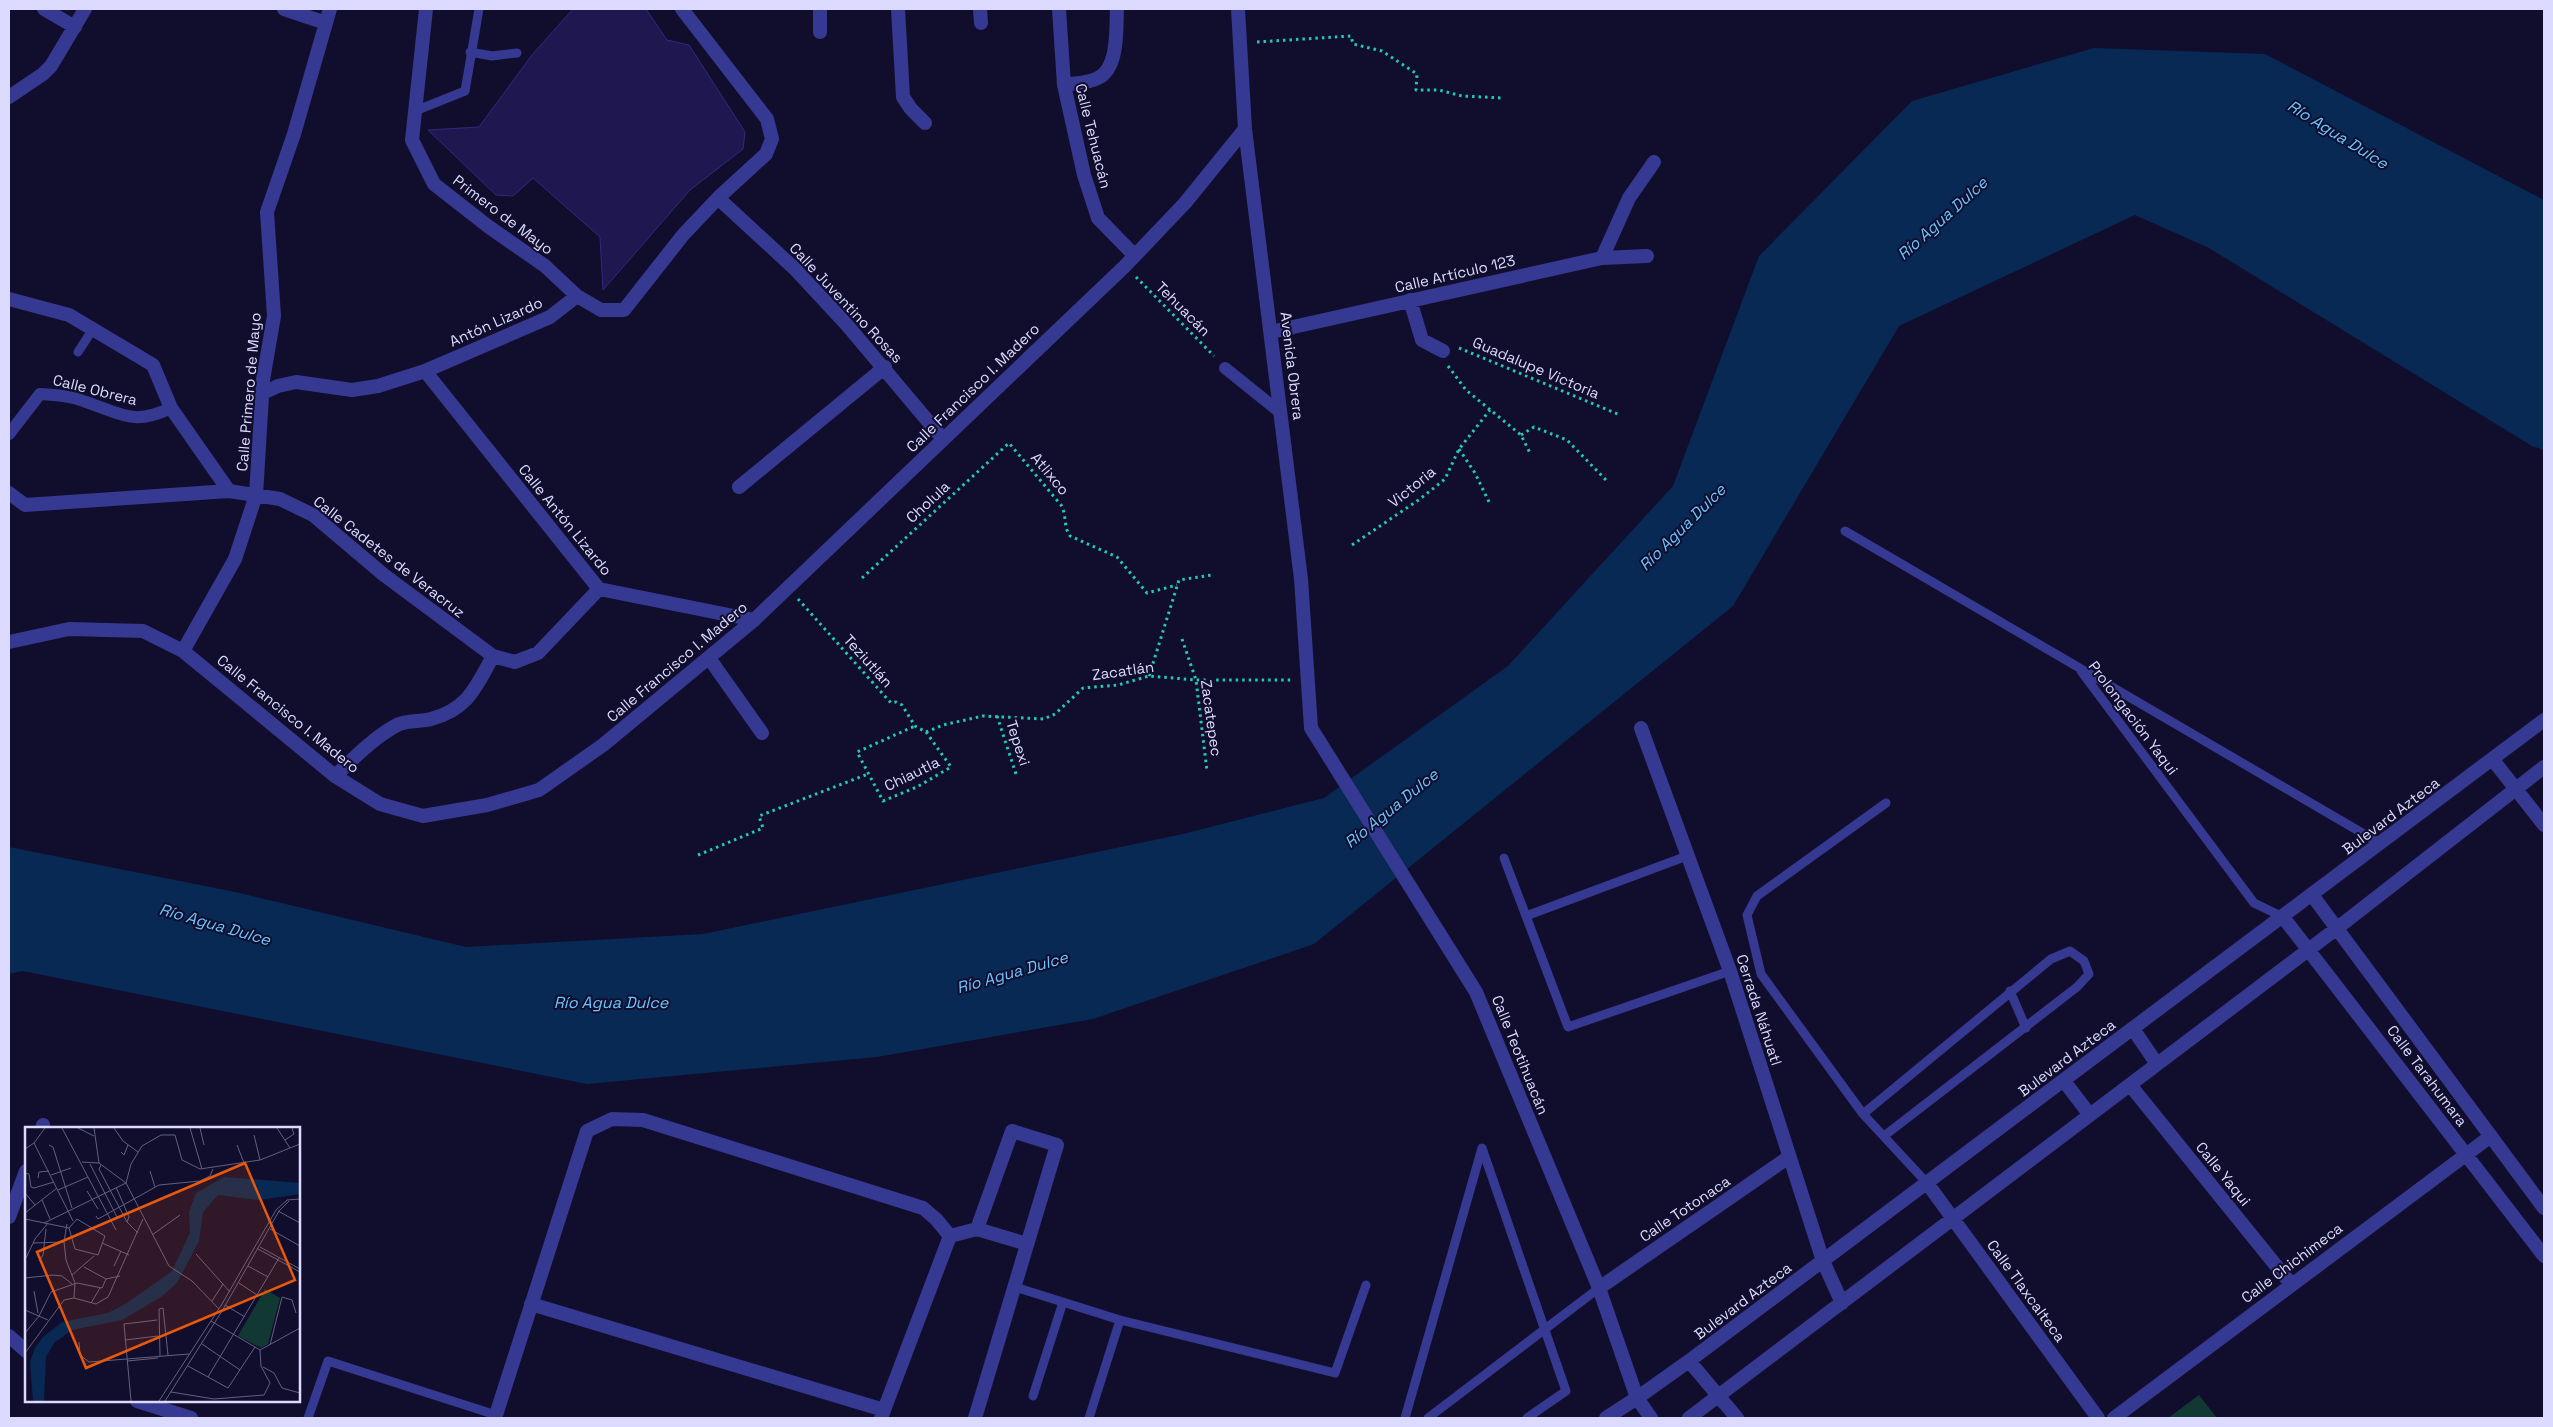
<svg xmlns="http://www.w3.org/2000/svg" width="2553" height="1427" viewBox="0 0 2553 1427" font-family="'Space Grotesk',sans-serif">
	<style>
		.green { fill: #113833 }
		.water { fill: #072954 }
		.building { fill: #1f1850; stroke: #32287e }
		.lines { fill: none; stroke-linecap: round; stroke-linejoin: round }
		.path { stroke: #23cab3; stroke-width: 3; stroke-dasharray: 2.5 4; stroke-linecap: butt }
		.service { stroke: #353991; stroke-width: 9 }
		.pedestrian { stroke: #353991; stroke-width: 12 }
		.minor { stroke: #353991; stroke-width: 14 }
		.tertiary { stroke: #353991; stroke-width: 14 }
		.labels { text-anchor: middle; stroke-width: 4; stroke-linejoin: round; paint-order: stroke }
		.street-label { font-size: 15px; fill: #dcdbff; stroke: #110e2d }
		.water-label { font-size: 16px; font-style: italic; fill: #69c5ff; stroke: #110e2d }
		.inset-road { fill: none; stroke: #626081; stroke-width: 1 }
		.view { fill: #e8590c; fill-opacity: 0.15; stroke: #e8590c; stroke-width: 2.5 }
		.inset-edge { fill: none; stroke: #dcdbff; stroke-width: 2.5 }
	</style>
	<rect width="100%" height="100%" fill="#110e2d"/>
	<!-- green -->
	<path class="green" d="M 2199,1395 L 2217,1418 L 2168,1418 Z"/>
	<!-- water -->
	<path class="water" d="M 2094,48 L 2265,54 L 2544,200 L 2544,450 L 2532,446 L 2209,248 L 2135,215 L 1899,326 L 1733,606 L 1314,944 L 1093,1019 L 877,1057 L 587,1084 L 23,971 L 9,974 L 9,847 L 235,892 L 466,947 L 703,934 L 1183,834 L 1324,798 L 1508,666 L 1673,486 L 1759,256 L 1912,101 Z"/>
	<!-- building -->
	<path class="building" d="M 573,9 L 646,9 L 667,40 L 689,45 L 745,132 L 743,149 L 690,190 L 603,290 L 600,237 L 533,178 L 513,196 L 496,195 L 428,130 L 479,127 L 532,55 Z"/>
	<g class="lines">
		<!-- path -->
		<path class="path" d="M 1257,42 L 1351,36 L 1353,44 L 1382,51 L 1417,74 L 1416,90 L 1439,90 L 1462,96 L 1503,98
			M 1136,277 L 1214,356
			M 1459,348 L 1620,415
			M 1448,366 L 1466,390 L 1521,435 L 1531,455
			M 1521,435 L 1534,427 L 1567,440 L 1606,480
			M 1459,449 L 1475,473 L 1489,502
			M 1352,545 L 1420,499 L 1445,479 L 1459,449 L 1490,410
			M 862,578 L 1009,443 L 1061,505 C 1067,515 1063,526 1070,536 L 1117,557 L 1147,593 L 1177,585
			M 798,599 L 891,703 L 896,702 L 902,705 L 915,726 L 926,732 L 951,767 L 917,787 L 883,801 L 857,752 L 915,726
			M 1182,639 L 1196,680 L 1207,771
			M 1149,676 L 1179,580 L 1212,575
			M 997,716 L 1017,777
			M 926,732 L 943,725 L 983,716 L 1044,719 L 1055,714 L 1083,688 L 1118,685 L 1149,676 L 1196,680 L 1292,680
			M 698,855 L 763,828 L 759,816 L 868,774"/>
		<!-- service -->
		<path class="service" d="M 470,52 L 492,56 L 517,53
			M 415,111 L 465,91 L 479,9
			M 78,352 L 93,329
			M 1845,531 L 2381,844
			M 2081,671 L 2254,903 L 2283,917
			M 1886,803 L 1757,896 L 1747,915 L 1761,974 L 1863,1114 L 1927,1183
			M 1504,858 L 1568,1027 L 1730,971
			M 1526,916 L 1687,856
			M 2010,991 L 2026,1028
			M 1863,1114 L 2051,959 L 2070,951 L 2084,961 L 2089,974 L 2077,987 L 1884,1136
			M 1015,1287 L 1120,1320 L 1089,1418
			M 1120,1320 L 1335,1373 L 1366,1285
			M 1033,1396 L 1063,1302
			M 308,1418 L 328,1361 L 496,1415
			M 1405,1418 L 1482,1148 L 1566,1391 L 1527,1418
			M 1428,1418 L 1599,1288"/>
		<!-- pedestrian -->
		<path class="pedestrian" d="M 1225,368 L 1281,413
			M 9,434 L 40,394 C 55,395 71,396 86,402 C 122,414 133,426 171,408"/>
		<!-- minor -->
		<path class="minor" d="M 44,9 L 75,27
			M 284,9 L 326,23
			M 426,9 L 412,140 L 434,184 L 489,227 L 545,266 L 577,296 L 601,310 L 624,310 L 683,235 L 718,198 L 766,154 L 772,139 L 767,119 L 682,9
			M 820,9 L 820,32
			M 898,9 L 903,97 L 911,109 L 925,123
			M 980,9 L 981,23
			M 1059,9 L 1064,85 L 1084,175 L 1098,218 L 1134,255
			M 1064,85 C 1074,83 1089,83 1098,78 C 1119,68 1116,28 1117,9
			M 9,97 L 43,74 L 51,66 L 85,9
			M 718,198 L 795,269 L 847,325 L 943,439
			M 1602,258 L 1629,198 L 1654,162
			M 9,299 L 69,315 L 153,365 L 171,408 L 229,491
			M 1410,300 L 1422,340 L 1443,351
			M 1271,332 L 1602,258 L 1647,256
			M 425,371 L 599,589 L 754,620
			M 263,393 L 278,386 L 296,382 L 352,390 L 378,386 L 425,371 L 550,317 L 577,296
			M 739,487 L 885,367
			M 9,493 L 25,505 L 229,491 L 280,499 L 313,515 L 384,575 L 493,656 L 515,662 L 538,653 L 599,589
			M 183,651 L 235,559 L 256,495 L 263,380 L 274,316 L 267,212 L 294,134 L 330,9
			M 709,658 L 762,733
			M 1641,728 L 1730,971 L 1823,1261 L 1842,1303
			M 2493,760 L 2544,825
			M 335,776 C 354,758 373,738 397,725 C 407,720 420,722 431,719 C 468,709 476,687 493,656
			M 2312,895 L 2544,1208
			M 2283,917 L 2544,1256
			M 2133,1029 L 2157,1064
			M 2064,1081 L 2090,1115
			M 2130,1085 L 2291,1284
			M 42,1128 L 43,1125
			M 1927,1183 L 2098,1418
			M 9,1217 L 26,1171
			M 977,1229 L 1027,1244
			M 1599,1288 L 1789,1157
			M 531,1304 L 884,1410
			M 9,1336 L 26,1351
			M 1689,1361 L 1737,1418
			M 1637,1398 L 1689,1361 L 2544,720
			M 137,1401 L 191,1418
			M 495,1418 L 587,1131 L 612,1119 L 643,1120 L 923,1208 L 936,1219 L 950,1236
			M 881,1418 L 950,1236 L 977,1229 L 1012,1131 L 1057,1145 L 975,1418
			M 1689,1418 L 2336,929 L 2544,767
			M 2114,1418 L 2491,1136"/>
		<!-- tertiary -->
		<path class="tertiary" d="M 1238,9 L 1245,129 L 1301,579 L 1311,728 L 1476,992 L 1599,1288 L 1637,1398 L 1651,1418
			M 9,642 L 69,629 L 143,631 L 183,651 L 335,776 L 380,804 L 423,816 L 487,805 L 539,790 L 603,745 L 754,620 L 1125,266 L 1185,203 L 1245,129
			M 1606,1418 L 1637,1398"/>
	</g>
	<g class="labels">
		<!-- street labels -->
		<g class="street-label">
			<text transform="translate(1093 136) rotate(76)" y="5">Calle Tehuacán</text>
			<text transform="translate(503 215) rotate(37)" y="5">Primero de Mayo</text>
			<text transform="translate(1455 274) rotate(-13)" y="5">Calle Artículo 123</text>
			<text transform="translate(846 303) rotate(47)" y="5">Calle Juventino Rosas</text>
			<text transform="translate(1183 309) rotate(45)" y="5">Tehuacán</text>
			<text transform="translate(496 322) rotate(-24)" y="5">Antón Lizardo</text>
			<text transform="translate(1292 366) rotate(83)" y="5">Avenida Obrera</text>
			<text transform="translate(1536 368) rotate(23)" y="5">Guadalupe Victoria</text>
			<text transform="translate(973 388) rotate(-44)" y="5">Calle Francisco I. Madero</text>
			<text transform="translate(95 390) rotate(14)" y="5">Calle Obrera</text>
			<text transform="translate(249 392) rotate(-85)" y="5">Calle Primero de Mayo</text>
			<text transform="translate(1050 474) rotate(50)" y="5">Atlixco</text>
			<text transform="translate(1412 487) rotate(-39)" y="5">Victoria</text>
			<text transform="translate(928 502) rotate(-43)" y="5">Cholula</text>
			<text transform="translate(565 520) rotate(51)" y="5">Calle Antón Lizardo</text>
			<text transform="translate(389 557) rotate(38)" y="5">Calle Cadetes de Veracruz</text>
			<text transform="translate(868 661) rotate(48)" y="5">Teziutlán</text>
			<text transform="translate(677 662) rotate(-40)" y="5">Calle Francisco I. Madero</text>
			<text transform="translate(1123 671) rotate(-8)" y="5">Zacatlán</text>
			<text transform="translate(288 714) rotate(39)" y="5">Calle Francisco I. Madero</text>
			<text transform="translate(1211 718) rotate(82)" y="5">Zacatepec</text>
			<text transform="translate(2133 718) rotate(53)" y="5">Prolongación Yaqui</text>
			<text transform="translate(1018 743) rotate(72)" y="5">Tepexi</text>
			<text transform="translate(912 774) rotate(-26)" y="5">Chiautla</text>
			<text transform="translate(2391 816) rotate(-37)" y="5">Bulevard Azteca</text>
			<text transform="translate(1759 1010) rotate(72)" y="5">Cerrada Náhuatl</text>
			<text transform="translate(1520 1055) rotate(68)" y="5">Calle Teotihuacán</text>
			<text transform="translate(2067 1058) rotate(-37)" y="5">Bulevard Azteca</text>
			<text transform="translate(2427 1076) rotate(53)" y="5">Calle Tarahumara</text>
			<text transform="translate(2223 1174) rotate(51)" y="5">Calle Yaqui</text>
			<text transform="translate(1685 1209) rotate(-34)" y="5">Calle Totonaca</text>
			<text transform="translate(2292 1263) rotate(-37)" y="5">Calle Chichimeca</text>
			<text transform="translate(2026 1291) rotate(54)" y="5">Calle Tlaxcalteca</text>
			<text transform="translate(1743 1301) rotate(-37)" y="5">Bulevard Azteca</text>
		</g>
		<!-- water labels -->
		<g class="water-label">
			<text transform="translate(2338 134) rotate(32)" y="6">Río Agua Dulce</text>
			<text transform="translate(1942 218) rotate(-42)" y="6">Río Agua Dulce</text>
			<text transform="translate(1682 527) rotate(-45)" y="6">Río Agua Dulce</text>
			<text transform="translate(1391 808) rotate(-39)" y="6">Río Agua Dulce</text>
			<text transform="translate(215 924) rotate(16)" y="6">Río Agua Dulce</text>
			<text transform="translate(1012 972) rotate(-16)" y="6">Río Agua Dulce</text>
			<text x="611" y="1008">Río Agua Dulce</text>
		</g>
	</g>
	<!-- overview -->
	<g transform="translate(25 1127)">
		<rect width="275" height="275" fill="#110e2d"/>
		<path d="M 240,162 L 255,171 L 243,217 L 236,221 L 213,209 Z" fill="#113833"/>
		<path d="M 199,50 L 275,56 L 275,67 L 234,73 L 193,68 L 178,85 L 174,114 L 152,156 L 136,170 L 97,193 L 47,203 L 30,215 L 21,230 L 19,274 L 8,274 L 5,235 L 10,221 L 18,210 L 37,195 L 83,186 L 102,176 L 147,144 L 165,106 L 164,85 L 171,66 Z" fill="#072954"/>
		<path class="inset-road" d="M 37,1 L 91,103M 53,1 L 69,9M 69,1 L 74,36M 89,1 L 98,14 L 113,25M 165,1 L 177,42M 175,1 L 179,18M 252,1 L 265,21M 150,8 L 157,33 L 175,42 L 235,33 L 275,17M 229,8 L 235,33M 260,13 L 269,7 L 267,1M 9,16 L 48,94M 24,18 L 28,20 L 47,81M 212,18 L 219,36M 0,22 L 9,16 L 20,1M 96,25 L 99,28 L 103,18M 57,35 L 74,36M 74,36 L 101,56 L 144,139 L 167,154 L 194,182M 65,37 L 93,92M 76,38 L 74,42 L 102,95 L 113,106M 125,44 L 130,60M 0,46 L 4,47 L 6,60 L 9,61 L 29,55M 26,48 L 46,41M 13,51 L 14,45 L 24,44M 101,56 L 106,37 L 117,19 L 136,8 L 150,8M 91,60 L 104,90 L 102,95M 33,63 L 63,50M 62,64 L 73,82M 0,66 L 10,78M 17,73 L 25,92M 253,84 L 275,96M 0,86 L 32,61M 71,89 L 73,92 L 134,58 L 175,54 L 185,49 L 188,42M 0,92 L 44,101M 52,92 L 80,109 L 73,128 L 50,122 L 44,101 ZM 19,96 L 101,56M 42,97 L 39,115 L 41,133 L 50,156 L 49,171M 245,102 L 275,119M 127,108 L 155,88M 8,116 L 39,115M 77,116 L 104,128M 235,120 L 275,142M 233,122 L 275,145M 171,127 L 205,165M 1,131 L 10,112 L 23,96M 14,134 L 18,128 L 21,102M 89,139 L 96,124M 223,139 L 243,150M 59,140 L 81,152 L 95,149M 47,148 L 69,129M 0,151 L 28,148 L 37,149 L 47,157M 214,156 L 232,168M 9,164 L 13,186M 187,174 L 198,157M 66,176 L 75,161M 200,178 L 220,190M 0,183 L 23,193M 186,194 L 235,223M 0,206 L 14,189 L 26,165 L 52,156 L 77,161 L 81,152M 100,213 L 133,209M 54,215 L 55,228 L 64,235 L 164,227M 177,217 L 215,243M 245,218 L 257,170 L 267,173 L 271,186M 235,223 L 275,201M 0,226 L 39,173 L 49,171 L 71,177 L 83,170 L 118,92M 135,229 L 134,182 L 138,181 L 143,228M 102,234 L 133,231M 163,239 L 203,261 L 230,220M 238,240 L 249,246 L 257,261 L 275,266M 183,250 L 254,131M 146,265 L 189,272 L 239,268 L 245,256 L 236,239 L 235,223M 106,274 L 99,197 L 132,193M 134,274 L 197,177 L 251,83 L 262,73 L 275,72M 140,274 L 197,184 L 254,84 L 264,74"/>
		<path class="view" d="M 220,36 L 270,153 L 61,241 L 12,125 Z"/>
		<rect width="275" height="275" class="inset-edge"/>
	</g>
	<!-- border -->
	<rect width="2553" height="1427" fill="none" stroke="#dcdbff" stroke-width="20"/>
</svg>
